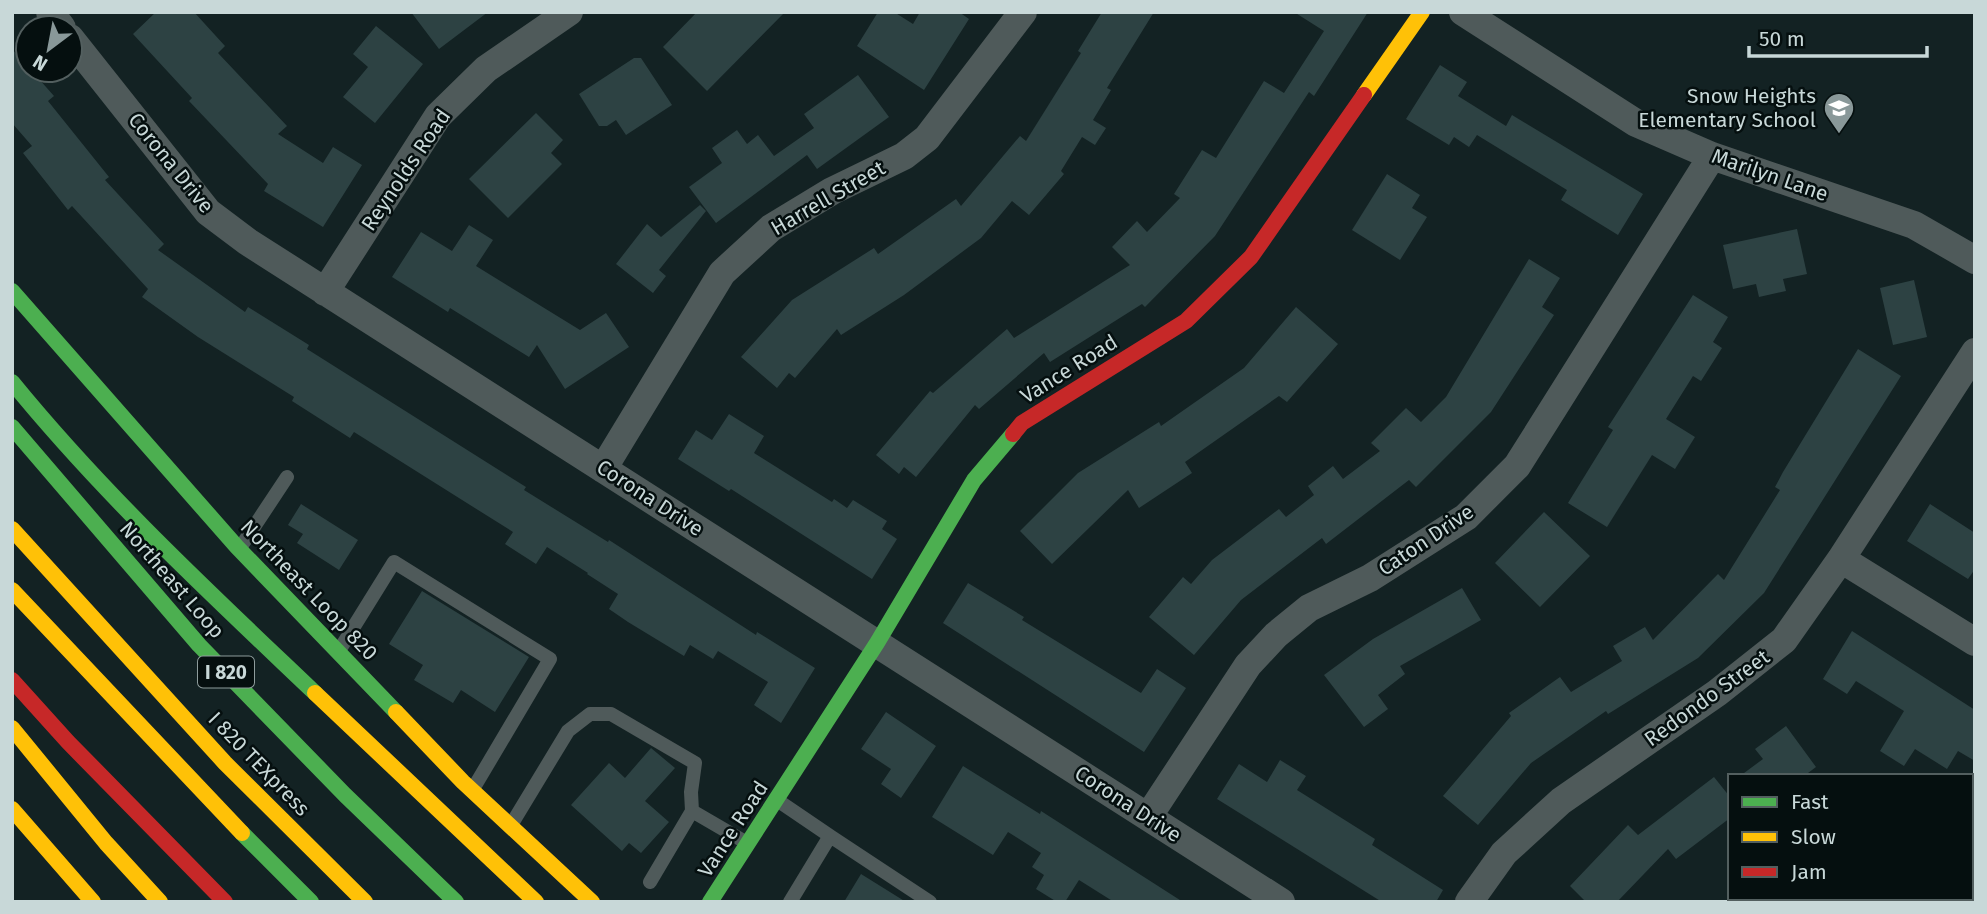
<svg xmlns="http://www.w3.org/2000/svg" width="1987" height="914" viewBox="0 0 1987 914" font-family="'Fira Sans',sans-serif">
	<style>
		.building { fill: #2d4243 }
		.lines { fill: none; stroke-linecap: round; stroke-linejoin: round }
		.lane { stroke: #4f5a5a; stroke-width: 14 }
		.street { stroke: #4f5a5a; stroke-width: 28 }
		.fast { stroke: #4caf50; stroke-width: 16 }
		.slow { stroke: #ffc107; stroke-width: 16 }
		.jam { stroke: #c62828; stroke-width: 16 }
		.labels { text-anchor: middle; stroke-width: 5; stroke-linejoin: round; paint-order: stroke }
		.shield { fill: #050f0f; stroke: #8e9c9c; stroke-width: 2 }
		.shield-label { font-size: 19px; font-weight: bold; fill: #c8d8d8 }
		.poi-label { font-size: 21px; fill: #c8d8d8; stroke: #050f0f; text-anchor: end }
		.street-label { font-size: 21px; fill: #c8d8d8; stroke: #050f0f }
	</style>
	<rect width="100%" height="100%" fill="#132223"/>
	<!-- building -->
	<path class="building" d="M 156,12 L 194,12 L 225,46 L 218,53 L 287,126 L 278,134 L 323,163 L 333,147 L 362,165 L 323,227 L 264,191 L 268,184 L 189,101 L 192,98 L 133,34 Z
		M 411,12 L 488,12 L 439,49 Z
		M 697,12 L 785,12 L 707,91 L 663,47 Z
		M 878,12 L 894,12 L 913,24 L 920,12 L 959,12 L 969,19 L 924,90 L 857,46 Z
		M 1102,12 L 1154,12 L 1107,88 L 1111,90 L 1093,120 L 1106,128 L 1095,145 L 1082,137 L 1061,171 L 1064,174 L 1029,215 L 1012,201 L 981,238 L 904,295 L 841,335 L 837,329 L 795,378 L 789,373 L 777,388 L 741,357 L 792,300 L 874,248 L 878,254 L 956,199 L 961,206 L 1020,136 L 1026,141 L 1081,53 L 1078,51 Z
		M 1294,12 L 1368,12 L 1314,96 L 1309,92 L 1215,236 L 1145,307 L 1142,304 L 1050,362 L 1044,353 L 979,409 L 975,405 L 916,477 L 904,467 L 899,474 L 876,455 L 930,391 L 933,393 L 1007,329 L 1014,338 L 1130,265 L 1112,247 L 1137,221 L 1147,232 L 1180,198 L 1174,194 L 1202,150 L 1216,158 L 1264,81 L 1284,93 L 1324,31 Z
		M 376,26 L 423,64 L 375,123 L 343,97 L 368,67 L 353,54 Z
		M 12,49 L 28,67 L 28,70 L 31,70 L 54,96 L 48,101 L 109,177 L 105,180 L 164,244 L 158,250 L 245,312 L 248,307 L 309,345 L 307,349 L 526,487 L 524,490 L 608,542 L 609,540 L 756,635 L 757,632 L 815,668 L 781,723 L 754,705 L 768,682 L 718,651 L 713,659 L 690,645 L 684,656 L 628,622 L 609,609 L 618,594 L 587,574 L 588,573 L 547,547 L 536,564 L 505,544 L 513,532 L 354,432 L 350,438 L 292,401 L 294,397 L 198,337 L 142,297 L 148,289 L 72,206 L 68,210 L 23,153 L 32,146 L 12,123 Z
		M 634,58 L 641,58 L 672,105 L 626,135 L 616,120 L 607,126 L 599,126 L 579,94 Z
		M 1440,65 L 1467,82 L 1458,96 L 1506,126 L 1512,115 L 1643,194 L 1618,235 L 1561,200 L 1567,190 L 1477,135 L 1469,147 L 1454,137 L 1449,145 L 1406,119 Z
		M 858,75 L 889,117 L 817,169 L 807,155 L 716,223 L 689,187 L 722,163 L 712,148 L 737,130 L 747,144 L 758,135 L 774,156 L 814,128 L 804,114 Z
		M 536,113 L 563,140 L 551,153 L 562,164 L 508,218 L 469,179 Z
		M 1387,174 L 1420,195 L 1412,208 L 1427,217 L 1400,260 L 1352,230 Z
		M 700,205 L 706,211 L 659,270 L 666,276 L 653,293 L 616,264 L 647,224 L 661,237 Z
		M 469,225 L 493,240 L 476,266 L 580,330 L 606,313 L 629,347 L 565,389 L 537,345 L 529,357 L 450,308 L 448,312 L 392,277 L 421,232 L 452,251 Z
		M 1797,229 L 1807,274 L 1783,279 L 1786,291 L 1759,297 L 1756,284 L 1733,289 L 1723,245 Z
		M 1529,259 L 1560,278 L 1542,307 L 1554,315 L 1491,412 L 1416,487 L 1409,480 L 1326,544 L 1322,538 L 1241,600 L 1194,655 L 1149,617 L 1183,577 L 1191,584 L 1212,560 L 1279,509 L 1286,517 L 1314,495 L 1308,486 L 1333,466 L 1343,479 L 1380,451 L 1371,443 L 1406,408 L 1421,422 L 1446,397 Z
		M 1914,280 L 1927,337 L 1893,345 L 1880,288 Z
		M 1693,295 L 1728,317 L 1713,342 L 1722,348 L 1701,381 L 1693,376 L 1666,419 L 1695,437 L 1675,469 L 1652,455 L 1607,527 L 1568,503 L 1613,430 L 1608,427 Z
		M 1296,307 L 1338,344 L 1287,402 L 1279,396 L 1185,462 L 1192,473 L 1139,508 L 1128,490 L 1052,564 L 1020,531 L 1078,473 L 1159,422 L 1161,426 L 1244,368 Z
		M 1858,349 L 1901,376 L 1764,593 L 1698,658 L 1608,714 L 1606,711 L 1531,763 L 1478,825 L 1443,796 L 1511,716 L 1509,713 L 1560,677 L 1571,692 L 1622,661 L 1613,646 L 1645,627 L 1653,640 L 1718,574 L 1724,580 L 1780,490 L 1775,487 L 1783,472 Z
		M 729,414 L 764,436 L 754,453 L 832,502 L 834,499 L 847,508 L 853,500 L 887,521 L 882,529 L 897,539 L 872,579 L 731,489 L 729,491 L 678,459 L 696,430 L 712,440 Z
		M 301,504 L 358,540 L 339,570 L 297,543 L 303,534 L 288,525 Z
		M 1930,504 L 1975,533 L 1975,569 L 1968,579 L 1907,541 Z
		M 1544,512 L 1590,556 L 1540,607 L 1495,563 Z
		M 968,583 L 1024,617 L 1022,620 L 1141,693 L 1157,669 L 1186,688 L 1144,752 L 943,623 Z
		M 1462,588 L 1481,620 L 1400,666 L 1405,674 L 1378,695 L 1388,709 L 1364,727 L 1324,675 L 1373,639 Z
		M 422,591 L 529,657 L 495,712 L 461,690 L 453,703 L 414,680 L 423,665 L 389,644 Z
		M 1852,631 L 1975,710 L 1975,761 L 1958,751 L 1947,769 L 1915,749 L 1904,766 L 1880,751 L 1904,711 L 1856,681 L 1847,694 L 1823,679 Z
		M 886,712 L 936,746 L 901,798 L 881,784 L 891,769 L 861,749 Z
		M 1786,726 L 1816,767 L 1804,776 L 1740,776 L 1763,759 L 1755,749 Z
		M 651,748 L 675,768 L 645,801 L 669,822 L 641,853 L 629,843 L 622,851 L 571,805 L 609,763 L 625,778 Z
		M 1280,760 L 1306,776 L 1297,790 L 1375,839 L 1372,845 L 1443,890 L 1436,902 L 1382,902 L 1217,799 L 1239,764 L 1267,782 Z
		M 963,766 L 1040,814 L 1041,811 L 1183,902 L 1114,902 L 1079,880 L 1065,902 L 1057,902 L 1036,889 L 1044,875 L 1032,867 L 1041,853 L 1008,832 L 993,855 L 932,817 Z
		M 1714,777 L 1730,797 L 1730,818 L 1676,859 L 1668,849 L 1617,902 L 1586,902 L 1570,886 L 1628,825 L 1638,835 Z
		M 861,874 L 906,902 L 844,902 Z"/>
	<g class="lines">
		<!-- lane -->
		<path class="lane" d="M 240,548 L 287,477
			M 340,649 L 394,562 L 550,659 L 473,789
			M 777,800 L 830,836 L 790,902
			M 511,825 L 568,731 L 590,714 L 611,714 L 695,763 L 691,792 L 692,811 L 747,843
			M 830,836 L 930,902
			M 650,882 L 692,811"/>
		<!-- street -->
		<path class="street" d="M 50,12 L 62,28
			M 1463,12 L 1636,123 L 1712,156 L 1914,225 L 1975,260
			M 70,38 L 208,212 L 248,242 L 1281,902
			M 325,292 L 438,116 L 486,69 L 569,12
			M 603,469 L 722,273 L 771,228 L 832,191 L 904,156 L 927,138 L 1023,12
			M 1841,559 L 1975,642
			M 1148,817 L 1248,665 L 1276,635 L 1309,608 L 1370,578 L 1466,517 L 1517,466 L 1712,156
			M 1971,882 L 1975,880
			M 1469,902 L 1504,853 L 1561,801 L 1717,693 L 1784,640 L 1841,559 L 1975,352
			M 1940,902 L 1946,898"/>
		<!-- fast -->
		<path class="fast" d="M 12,291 L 237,547 L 396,712
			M 12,382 C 105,496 209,592 315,693
			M 12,427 L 199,645 L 345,795 L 456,902
			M 242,833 L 311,902
			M 710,902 L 877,643 L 974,480 L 1013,434"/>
		<!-- slow -->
		<path class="slow" d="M 1364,95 L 1422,12
			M 12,529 L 225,763 L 365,902
			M 12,590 L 242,833
			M 315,693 L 536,902
			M 396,712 L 463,782 L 592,902
			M 12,728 L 106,843 L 160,902
			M 12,809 L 93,902"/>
		<!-- jam -->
		<path class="jam" d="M 1013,434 L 1022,423 L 1186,321 L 1251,257 L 1364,95
			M 12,680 L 68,742 L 225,902"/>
	</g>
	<!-- icons -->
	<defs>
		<g id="school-pin" transform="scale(1.575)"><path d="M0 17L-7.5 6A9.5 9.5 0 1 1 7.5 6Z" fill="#899899" stroke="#050f0f"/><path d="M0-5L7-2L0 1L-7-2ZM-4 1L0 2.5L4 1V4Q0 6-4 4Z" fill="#fff"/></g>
	</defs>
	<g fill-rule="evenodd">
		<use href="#school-pin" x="1839" y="108"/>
	</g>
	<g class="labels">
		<!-- shield labels -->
		<rect class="shield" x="198" y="656.5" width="56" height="31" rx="5"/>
		<g class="shield-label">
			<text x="226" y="679">I 820</text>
		</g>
		<!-- poi labels -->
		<g class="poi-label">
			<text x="1816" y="103">Snow Heights<tspan x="1816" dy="24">Elementary School</tspan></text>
		</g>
		<!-- street labels -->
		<g class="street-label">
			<text transform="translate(171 163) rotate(51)" y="7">Corona Drive</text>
			<text transform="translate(406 170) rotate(-56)" y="7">Reynolds Road</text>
			<text transform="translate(1770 175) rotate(19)" y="7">Marilyn Lane</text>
			<text transform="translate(828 198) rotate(-30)" y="7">Harrell Street</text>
			<text transform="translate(1069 369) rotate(-32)" y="7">Vance Road</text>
			<text transform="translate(650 498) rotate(33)" y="7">Corona Drive</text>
			<text transform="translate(1426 540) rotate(-34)" y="7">Caton Drive</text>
			<text transform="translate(172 580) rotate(49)" y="7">Northeast Loop</text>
			<text transform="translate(309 590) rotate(46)" y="7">Northeast Loop 820</text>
			<text transform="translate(1707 698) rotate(-36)" y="7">Redondo Street</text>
			<text transform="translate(259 764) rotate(46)" y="7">I 820 TEXpress</text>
			<text transform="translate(1128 804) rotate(33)" y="7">Corona Drive</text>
			<text transform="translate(733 829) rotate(-57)" y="7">Vance Road</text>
		</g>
	</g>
	<!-- border -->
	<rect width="1987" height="914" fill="none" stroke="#c8d8d8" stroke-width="28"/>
	<!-- legend -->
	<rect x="1728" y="774" width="245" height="126" fill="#050f0f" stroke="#535f5f" stroke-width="2"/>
	<rect x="1742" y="797" width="35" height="10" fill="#4caf50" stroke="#535f5f" stroke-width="2"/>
	<text x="1791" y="809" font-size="21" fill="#c8d8d8">Fast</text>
	<rect x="1742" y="832" width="35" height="10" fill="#ffc107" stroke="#535f5f" stroke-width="2"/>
	<text x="1791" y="844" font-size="21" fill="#c8d8d8">Slow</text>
	<rect x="1742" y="867" width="35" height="10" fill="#c62828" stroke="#535f5f" stroke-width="2"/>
	<text x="1791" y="879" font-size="21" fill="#c8d8d8">Jam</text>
	<!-- north arrow -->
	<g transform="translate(49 49) rotate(212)"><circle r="33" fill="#050f0f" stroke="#535f5f" stroke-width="2"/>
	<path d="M0-5L12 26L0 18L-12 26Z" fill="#899899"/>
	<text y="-10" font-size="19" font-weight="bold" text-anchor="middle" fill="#c8d8d8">N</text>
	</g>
	<!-- scale -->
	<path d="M1749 46v10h178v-10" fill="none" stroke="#c8d8d8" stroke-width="3.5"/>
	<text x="1759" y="46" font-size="21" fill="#c8d8d8" stroke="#050f0f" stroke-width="5" paint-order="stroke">50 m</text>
</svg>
